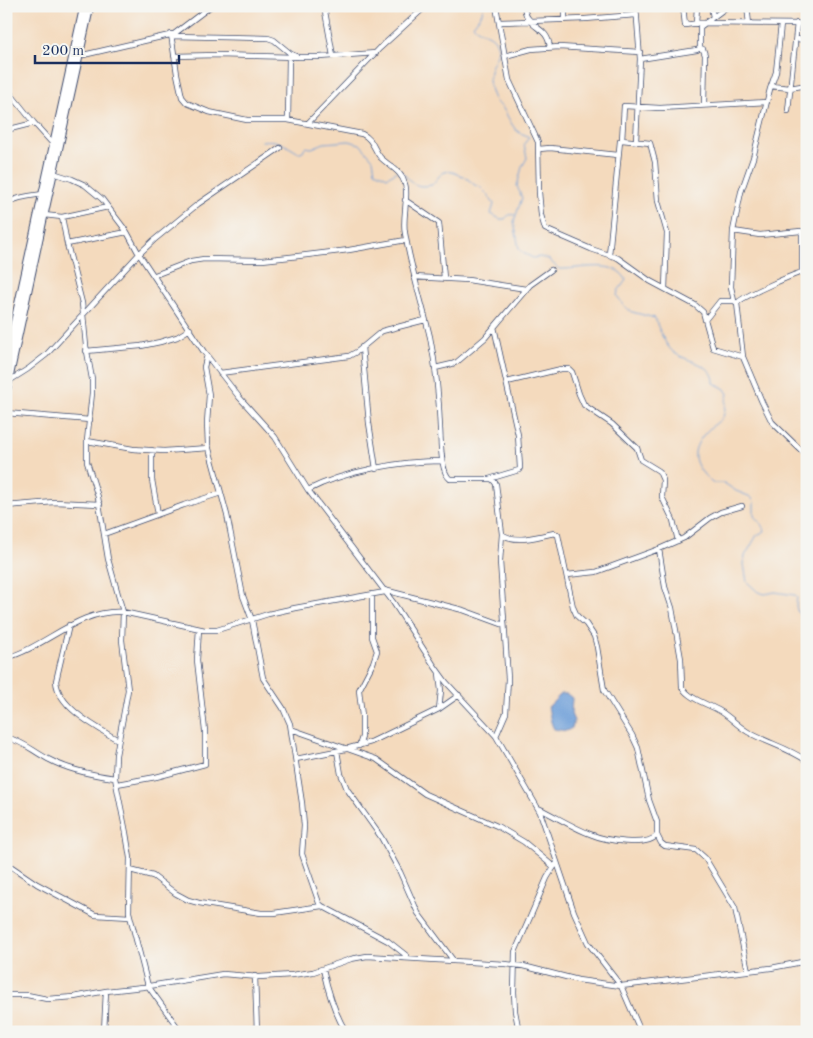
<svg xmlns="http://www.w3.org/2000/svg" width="813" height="1038" viewBox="0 0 813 1038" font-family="'Old Standard TT',serif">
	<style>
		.water { fill: #6d9ed8; stroke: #44669b }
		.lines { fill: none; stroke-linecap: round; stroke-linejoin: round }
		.stream { stroke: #6d9ed8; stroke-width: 1 }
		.minor-casing { stroke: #3c496c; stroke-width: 6 }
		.primary-casing { stroke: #3c496c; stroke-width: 9 }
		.minor { stroke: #fff; stroke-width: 4.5 }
		.primary { stroke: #fff; stroke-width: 7 }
	</style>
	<rect width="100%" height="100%" fill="#f6f6f2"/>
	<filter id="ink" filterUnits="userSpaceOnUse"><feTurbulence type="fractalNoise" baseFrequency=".02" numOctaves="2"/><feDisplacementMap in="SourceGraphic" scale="10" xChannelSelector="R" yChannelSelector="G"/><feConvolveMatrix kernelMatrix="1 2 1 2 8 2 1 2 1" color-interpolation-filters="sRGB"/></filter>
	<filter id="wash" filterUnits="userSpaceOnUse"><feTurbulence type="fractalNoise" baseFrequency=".0096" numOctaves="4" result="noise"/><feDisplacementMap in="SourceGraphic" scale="20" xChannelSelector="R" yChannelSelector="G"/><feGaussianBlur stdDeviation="1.12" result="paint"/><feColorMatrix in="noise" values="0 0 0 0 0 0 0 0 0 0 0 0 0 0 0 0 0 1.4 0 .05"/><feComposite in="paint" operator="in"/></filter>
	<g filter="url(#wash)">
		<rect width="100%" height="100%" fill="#f4dabd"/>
		<!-- water -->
		<path class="water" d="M 561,694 L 567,694 L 572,698 L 571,714 L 574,721 L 572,728 L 566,731 L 554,729 C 550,722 550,715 548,707 Z"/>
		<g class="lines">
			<!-- stream -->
			<path class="stream" d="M 483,6 L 482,13 L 473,25 C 479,33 490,32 495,40 C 502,52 494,58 491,68 C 487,78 490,94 496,102 C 498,105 499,104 502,107 C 507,114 510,123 516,130 C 520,134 525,134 529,137 L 524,144 L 527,158 L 522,167 L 517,186 L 522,198 L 514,221 L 519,249 L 523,253 L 533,258 L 540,257 L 548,259 L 559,269 C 578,270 616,258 626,280 L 618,291 L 617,296 L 626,308 L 632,312 L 655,318 C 659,330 664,343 673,352 C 686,362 715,363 714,383 L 725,389 L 728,394 C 725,400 726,411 723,417 C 719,422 712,426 708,430 C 688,451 692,464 712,483 L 724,483 L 736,491 L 751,497 L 754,502 L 754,516 L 763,526 L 765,531 L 757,535 L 745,556 L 744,564 L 747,582 L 758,592 L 765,594 L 775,592 L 795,595 L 797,598 C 794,610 799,615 807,624
				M 262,141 C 278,138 286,146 299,153 L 303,151 L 305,147 L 312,148 L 324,143 L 349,141 L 360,144 L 373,159 L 375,171 L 387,177 L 396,172
				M 400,173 L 403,173 C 413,184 415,188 432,185 C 438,178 442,169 452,172 C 457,173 459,176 464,176 L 476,186 L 479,186 L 487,194 L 494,204 L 491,214 L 500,219 L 505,219 C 508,215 510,214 515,215"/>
		</g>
	</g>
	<g filter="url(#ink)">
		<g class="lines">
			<!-- minor casing -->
			<g class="minor-casing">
				<path id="minor" d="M 324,6 L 333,56
					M 496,6 L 509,80 L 538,142 L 539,192 L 541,215 L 545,229 L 591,249 L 618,258 L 650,281 L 695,305 L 703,312 L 713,348 L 743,357
					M 524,6 C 525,10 525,15 528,18 C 535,30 547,28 550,47
					M 636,6 L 640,59 L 636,141
					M 683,6 L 685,25 L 699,23 L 807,24
					M 711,6 L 713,17
					M 747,6 L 749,24
					M 747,7 L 781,6
					M 565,19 L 565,6
					M 500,22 L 585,19 L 636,15
					M 696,24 L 697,6
					M 781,24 L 776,72 L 770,89 L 753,158 L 741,192 L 733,231 L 731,287 L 734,301 L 737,303 L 743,357 L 762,402 L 772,422 L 807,456
					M 171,34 L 177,74 L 182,97 L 187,103 L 209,112 L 247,120 L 288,120 L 362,134 C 373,139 373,148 380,157 C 390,167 401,170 405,184 C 409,195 402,219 405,233 C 411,269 422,303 430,337 C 436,367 439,398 440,428 C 441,440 440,472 450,479 L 489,479 L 519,470 L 520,468 L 518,435 L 494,327
					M 172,36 L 268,38 L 274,40 L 291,54 L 298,57 L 320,57 L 376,53
					M 796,39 L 807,40
					M 79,56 L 174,34 L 211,6
					M 174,56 L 218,55 L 295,57
					M 505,56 L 531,49 L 559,47 L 640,52
					M 640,59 L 697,50 L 700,48
					M 771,86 L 790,88 L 807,85
					M 6,88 L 34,123 L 53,144
					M 704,105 L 705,55 L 703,49 L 700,48 L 700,27 L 728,6
					M 788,111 L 797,23
					M 288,120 L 289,57
					M 308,123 L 380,48 L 426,6
					M 6,130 L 34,123
					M 622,140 L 624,106 L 660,108 L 767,102
					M 539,149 L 550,148 L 618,155
					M 53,173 L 72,179 L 85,185 L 102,199 L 108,207 L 127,232 L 139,254 L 204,352 L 239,397 L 275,437 L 308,490 L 393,602 L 433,664 L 446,682 L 496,736 L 540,812 L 574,912 L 588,943 L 621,986 L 641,1032
					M 405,200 L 439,223 L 444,278
					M 6,204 C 16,197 30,196 42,194
					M 44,215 L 62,217 L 108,207
					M 62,217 L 67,244 L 82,303 L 86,346 L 92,379 L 92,393 L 87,441 L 87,462 L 98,497 L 108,559 L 123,612 L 122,640 L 128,690 L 116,755 L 115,778 L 126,833 L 130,858 L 129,912 L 148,986 L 181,1032
					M 733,231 L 760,235 L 801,231 L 802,234 L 802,271
					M 67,244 L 127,232
					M 609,255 L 620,141 L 622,140 L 650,143 L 655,162 L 658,201 L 667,233 L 665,289
					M 155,275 L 191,261 L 204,259 L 262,260 L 290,257 L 349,250 L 406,240
					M 414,277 L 468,280 L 526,289
					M 737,303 C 742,297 797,272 807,271
					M 705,320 L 720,301 L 734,301
					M 362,347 L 369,423 L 376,469
					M 86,351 L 141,346 L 160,342 L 177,337 L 190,329
					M 207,355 L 204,367 L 209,395 L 207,423 L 208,445 L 227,515 L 243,596 L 252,620 L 263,678 L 283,708 L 290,724 L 302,803 L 304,826 L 302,854 L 319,903 L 322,906 L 388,941 L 407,956
					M 435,368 L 452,364 L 457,362 L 485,338 L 530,285 L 551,270
					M 220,373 L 349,356 L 358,351 L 382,331 L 425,320
					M 9,381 L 28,369 L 46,355 L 139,254 L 154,240 L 198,204 L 280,148
					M 507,382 L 561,369 L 569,369 L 572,372 L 579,394 L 584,405 L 612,424 L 637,448 L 641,460 L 659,471 L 663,480 L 662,497 L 673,520 L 678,541
					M 6,413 L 90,420
					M 87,441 L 133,449 L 164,451 L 209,448
					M 152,450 L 152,480 L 158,514
					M 491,479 L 493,480 L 496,484 L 502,534 L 500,561 L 508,679 L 506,713 L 496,736
					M 308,490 C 345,471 400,461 442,461
					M 6,506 L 54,502 L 100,504
					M 104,534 L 184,505 L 221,493
					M 502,534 C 514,544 541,536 554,533 L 558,535 L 573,607 L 577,616 L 586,624 L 594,636 L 597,647 L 604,690 L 632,735 L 638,748 L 649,800 L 657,822 L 657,835 L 661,843 L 665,846 L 696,850 L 705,858 L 735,908 L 748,971
					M 659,549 L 665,587 L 672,608 L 681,659 L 682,687 C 689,699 708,704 720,711 C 730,717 738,726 748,732 C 767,743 789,748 807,761
					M 567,575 L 596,572 L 659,549 L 684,538 L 710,518 L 721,512 L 742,506
					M 384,590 L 463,610 L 504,625
					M 69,625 L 56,681 C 58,708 98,728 118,740
					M 6,658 C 46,647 78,609 123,612 L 205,630 L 217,630 L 268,614 L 295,608 L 385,592
					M 439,709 L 441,691 L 439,673
					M 291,729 L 376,759 L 425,794 L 497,826 L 524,842 L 554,867
					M 6,737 C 26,743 31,750 48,759 C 68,770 93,775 115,778
					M 359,746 L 362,737 L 362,716 L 359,690 L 373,663 L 377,651 L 372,637 L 372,594
					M 337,751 L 341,774 L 347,789 L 381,837 L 400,872 L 418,913 L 453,960
					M 296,759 L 346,749 L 371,742 L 439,709 L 459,695
					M 117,784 L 156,777 L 205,764 L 205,731 L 197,660 L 199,629
					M 538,808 C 555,816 572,827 590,834 C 604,840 647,848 657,835
					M 6,863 L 37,884 L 95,915 L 130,917
					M 130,870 L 153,876 L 175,893 L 188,900 L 199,903 L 261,913 L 274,913 L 322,906
					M 323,969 C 328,992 334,1012 346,1032
					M 255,976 L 257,1032
					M 6,995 L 27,995 L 47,999 L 74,997 L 106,991 L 143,987 L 223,974 L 259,977 L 292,975 L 313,972 L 351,959 L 367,956 L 505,964 L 523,966 L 578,980 L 621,986 L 771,968 L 807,961
					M 104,1032 L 106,991
					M 519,1032 L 515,1011 L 514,992 L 515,952 L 547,878 L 555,865"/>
			</g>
			<!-- primary casing -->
			<g class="primary-casing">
				<path id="primary" d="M 6,361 L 84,6
					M 6,392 L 44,215 L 90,6"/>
			</g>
			<!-- minor -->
			<use href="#minor" class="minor"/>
			<!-- primary -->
			<use href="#primary" class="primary"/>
		</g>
	</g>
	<!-- margin -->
	<rect width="813" height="1038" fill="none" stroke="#f6f6f2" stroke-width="25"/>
	<!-- scale -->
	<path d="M35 55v8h144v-8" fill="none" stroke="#1b2f5e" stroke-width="2.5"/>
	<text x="42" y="55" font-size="15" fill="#1b2f5e" stroke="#f6f6f2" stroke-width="4" paint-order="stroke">200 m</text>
</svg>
